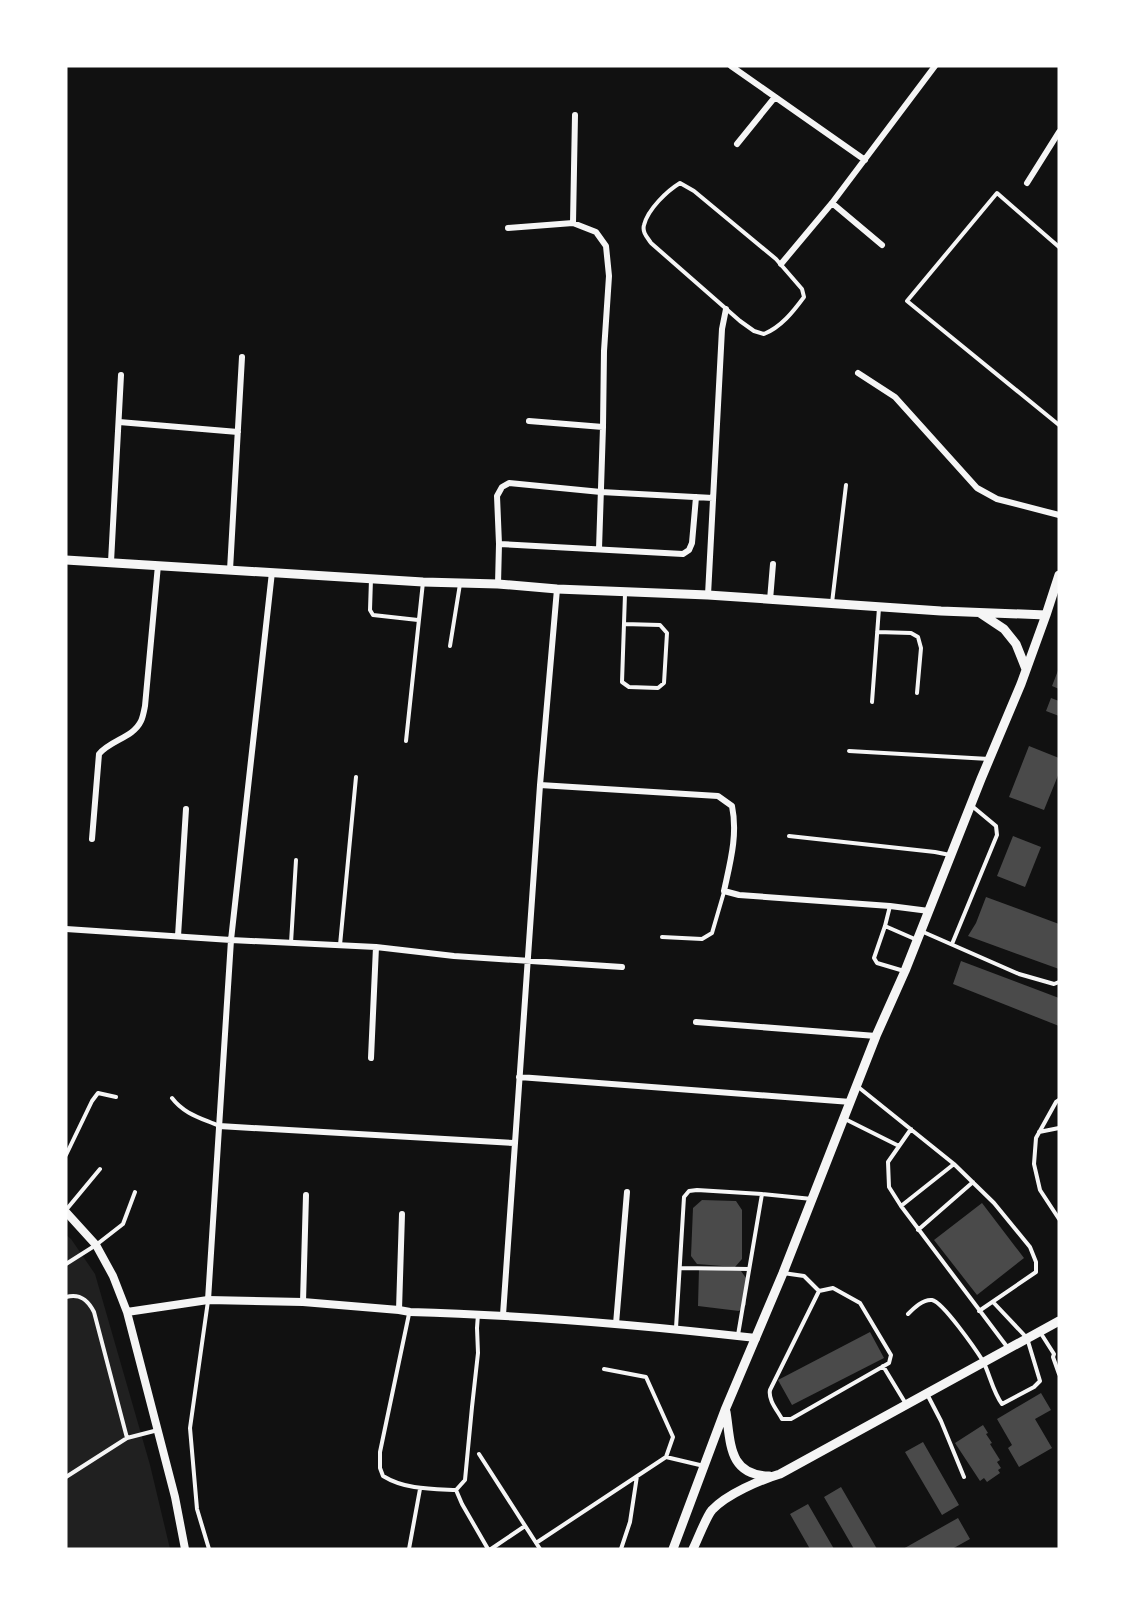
<svg xmlns="http://www.w3.org/2000/svg" width="1125" height="1615" viewBox="0 0 1125 1615" font-family="'Roboto Condensed',sans-serif">
	<style>
		.green { fill: #202020 }
		.building { fill: #4a4a4a }
		.lines { fill: none; stroke-linecap: round; stroke-linejoin: round }
		.service { stroke: #f5f5f5; stroke-width: 4 }
		.minor { stroke: #f5f5f5; stroke-width: 6 }
		.tertiary { stroke: #f5f5f5; stroke-width: 8 }
		.secondary { stroke: #f5f5f5; stroke-width: 9 }
	</style>
	<rect width="100%" height="100%" fill="#111"/>
	<!-- green -->
	<path class="green" d="M 66,1235 L 71,1239 L 95,1274 L 150,1465 L 170,1549 L 66,1549 Z"/>
	<!-- building -->
	<path class="building" d="M 1059,668 L 1059,689 L 1052,686 Z
		M 1051,698 L 1059,701 L 1059,716 L 1046,711 Z
		M 1029,746 L 1059,758 L 1059,773 L 1044,810 L 1009,797 Z
		M 1013,836 L 1041,847 L 1025,887 L 997,876 Z
		M 986,897 L 1059,924 L 1059,969 L 968,936 L 976,923 Z
		M 961,961 L 1059,998 L 1059,1026 L 953,984 Z
		M 702,1200 L 736,1201 L 742,1210 L 742,1259 L 735,1267 L 697,1264 L 691,1256 L 693,1208 Z
		M 982,1203 L 1024,1258 L 977,1295 L 934,1240 Z
		M 699,1269 L 741,1271 L 746,1278 L 746,1305 L 739,1311 L 698,1306 Z
		M 870,1332 L 884,1358 L 792,1405 L 778,1380 Z
		M 1041,1393 L 1051,1410 L 1035,1419 L 1052,1448 L 1019,1467 L 1008,1448 L 1012,1445 L 997,1419 Z
		M 983,1425 L 988,1433 L 986,1434 L 992,1443 L 990,1444 L 1000,1460 L 997,1462 L 1001,1468 L 998,1470 L 1000,1473 L 987,1482 L 984,1478 L 980,1481 L 955,1443 Z
		M 923,1442 L 959,1505 L 942,1515 L 905,1452 Z
		M 841,1487 L 877,1549 L 854,1549 L 824,1497 Z
		M 808,1504 L 834,1549 L 810,1549 L 790,1514 Z
		M 958,1518 L 970,1539 L 952,1549 L 903,1549 Z"/>
	<g class="lines">
		<!-- service -->
		<path class="service" d="M 680,183 L 694,191 L 776,259 L 802,289 L 804,297 C 793,312 781,327 764,334 L 754,331 L 740,321 L 651,243 C 647,237 642,232 644,225 C 648,209 667,191 680,183 Z
			M 1059,247 L 997,193 L 907,301 L 1059,425
			M 371,579 L 370,610 L 373,615 L 418,620
			M 832,603 L 846,485
			M 624,624 L 660,625 L 667,633 L 664,683 L 658,688 L 629,687 L 622,682 L 625,594
			M 877,632 L 911,633 L 918,637 L 921,648 L 917,693
			M 450,646 L 460,584
			M 872,702 L 879,608
			M 406,741 L 423,582
			M 849,751 L 989,759
			M 789,836 L 935,852 L 950,855
			M 890,906 L 885,926 L 874,958 L 877,963 L 904,971
			M 885,926 L 917,940
			M 921,931 L 1019,974 L 1054,984 L 1059,982
			M 662,937 L 702,939 L 712,933 L 724,892
			M 291,943 L 296,860
			M 952,944 L 997,835 L 996,826 L 972,806
			M 340,945 L 356,777
			M 857,1086 L 954,1164 L 994,1203 L 1030,1247 L 1036,1262 L 1036,1272 L 979,1311
			M 172,1098 C 184,1114 201,1118 219,1126
			M 1059,1100 L 1056,1102 L 1036,1138 L 1034,1164 L 1040,1190 L 1059,1219
			M 845,1119 L 899,1146
			M 911,1129 L 888,1162 L 889,1187 L 901,1206 L 1008,1348
			M 1039,1132 L 1059,1128
			M 66,1155 L 92,1101 L 98,1093 L 116,1097
			M 901,1206 L 954,1164
			M 66,1210 L 100,1169
			M 918,1230 L 973,1182
			M 66,1264 L 96,1245 L 123,1224 L 135,1192
			M 680,1268 L 749,1269
			M 783,1273 L 804,1276 L 819,1291
			M 833,1288 L 860,1303 L 891,1355 L 889,1363 L 791,1419 L 782,1419 C 777,1410 768,1400 770,1390 L 819,1291 Z
			M 66,1297 C 80,1293 88,1300 94,1312 L 127,1438
			M 208,1301 L 190,1428 L 197,1509 L 209,1549
			M 409,1314 L 380,1452 L 380,1468 L 383,1476 C 404,1489 429,1489 453,1490 L 456,1490 L 465,1480 L 472,1407 L 478,1353 L 477,1328 L 478,1314
			M 908,1314 C 914,1308 923,1299 932,1300 C 943,1302 976,1350 983,1361 C 990,1375 993,1392 1002,1404 L 1034,1387 L 1040,1381 L 1027,1338 L 993,1302
			M 676,1328 L 684,1197 L 689,1191 L 697,1190 L 762,1194 L 812,1199
			M 1040,1332 L 1054,1354 L 1053,1357 L 1059,1374
			M 738,1335 L 762,1194
			M 883,1366 L 906,1404
			M 927,1394 L 941,1421 L 964,1477
			M 479,1454 L 540,1549
			M 666,1457 L 704,1466
			M 66,1477 L 127,1438 L 158,1430
			M 456,1490 L 462,1504 L 488,1549
			M 536,1543 L 666,1457 L 673,1437 L 646,1377 L 604,1369
			M 409,1549 L 420,1489
			M 491,1549 L 525,1526
			M 621,1549 L 630,1522 L 637,1476"/>
		<!-- minor -->
		<path class="minor" d="M 731,66 L 865,160
			M 737,144 L 775,97
			M 1027,183 L 1059,132
			M 832,203 L 882,245
			M 573,223 L 575,115
			M 508,228 L 573,223 L 596,232 L 606,246 L 609,276 L 604,351 L 603,427 L 599,549
			M 781,264 L 832,203 L 935,66
			M 858,373 L 895,397 L 977,488 L 997,499 L 1059,515
			M 529,421 L 603,427
			M 119,422 L 238,432
			M 499,544 L 683,554 L 689,550 L 692,543 L 696,497
			M 111,562 L 121,375
			M 230,570 L 242,357
			M 498,584 L 499,544 L 497,496 L 502,487 L 509,483 L 601,492 L 713,498
			M 708,595 L 722,329 L 726,309
			M 770,600 L 773,564
			M 540,785 L 718,796 L 732,806 C 738,835 730,863 724,891 L 739,895 L 890,906 L 929,911
			M 92,839 L 99,754 C 110,740 133,738 141,721 C 143,717 144,711 145,706 L 158,565
			M 66,929 L 231,940 L 376,947 L 454,956 L 622,967
			M 178,936 L 186,809
			M 696,1022 L 876,1036
			M 371,1058 L 376,947
			M 519,1077 L 851,1102
			M 219,1126 L 514,1143
			M 208,1300 L 231,940 L 272,572
			M 303,1302 L 306,1195
			M 399,1310 L 402,1214
			M 503,1315 L 540,785 L 557,589
			M 616,1324 L 627,1192"/>
		<!-- tertiary -->
		<path class="tertiary" d="M 66,1212 L 96,1245 L 113,1276 L 127,1312 L 175,1497 L 185,1549
			M 127,1312 L 208,1300 L 303,1302 L 399,1310 L 410,1312 C 526,1315 641,1325 756,1338"/>
		<!-- secondary -->
		<path class="secondary" d="M 66,560 L 423,582 L 498,584 L 557,589 L 708,595 L 941,611 L 1046,615
			M 980,613 L 1004,629 L 1016,644 L 1026,669
			M 726,1412 C 731,1443 728,1475 769,1476
			M 673,1549 L 725,1410 L 783,1273 L 876,1036 L 905,971 L 981,779 L 1021,684 L 1046,615 L 1059,575
			M 693,1549 C 698,1539 706,1517 712,1510 C 727,1494 760,1480 780,1474 L 1059,1321"/>
	</g>
	<!-- border -->
	<rect width="1125" height="1615" fill="none" stroke="#ffffff" stroke-width="135"/>
</svg>
